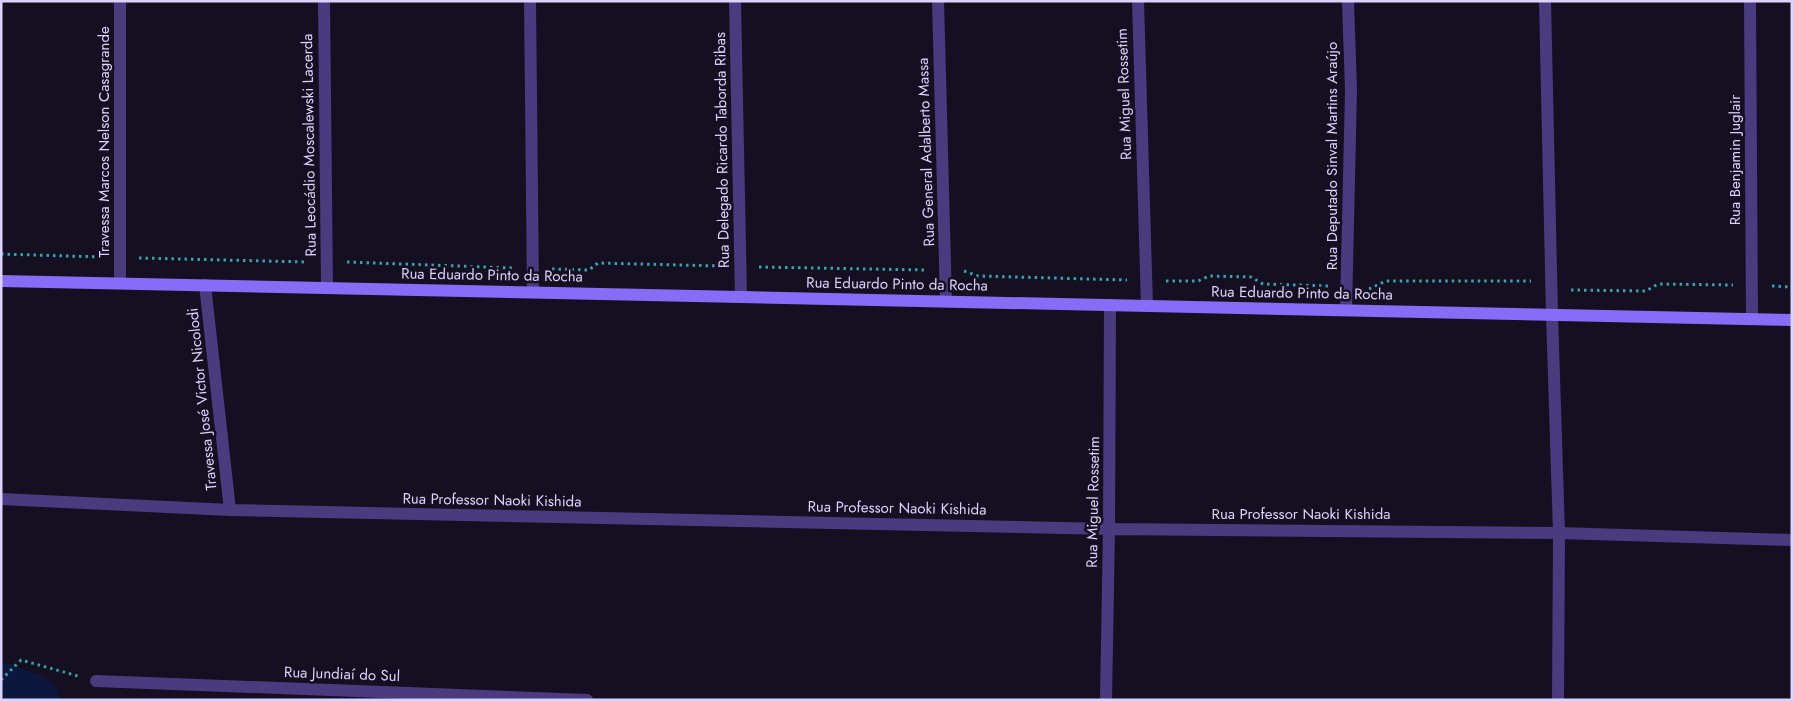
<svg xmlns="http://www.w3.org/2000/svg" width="1793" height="701" viewBox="0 0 1793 701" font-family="Jost,sans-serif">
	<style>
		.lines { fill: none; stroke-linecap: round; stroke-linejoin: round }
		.river { stroke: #0c173e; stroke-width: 49 }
		.path { stroke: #34a4ae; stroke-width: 3; stroke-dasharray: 2.5 4; stroke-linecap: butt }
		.street { stroke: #483c7f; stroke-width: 12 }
		.secondary { stroke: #856df8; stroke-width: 12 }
		.labels { text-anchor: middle; stroke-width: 5; stroke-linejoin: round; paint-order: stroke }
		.street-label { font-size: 15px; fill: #ddd2fd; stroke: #150f22 }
	</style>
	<rect width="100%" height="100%" fill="#150f22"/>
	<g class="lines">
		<!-- river -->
		<path class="river" d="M 1,687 L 35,700"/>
		<!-- path -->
		<path class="path" d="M 1,254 L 101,257
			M 139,258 L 308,262
			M 347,262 L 513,268
			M 759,267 L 925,270
			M 552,269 L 589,270 L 598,263 L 720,266
			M 964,271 L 978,276 L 1127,280
			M 1166,281 L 1198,281 L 1209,276 L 1251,277 L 1263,284 L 1328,286
			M 1772,286 L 1792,287
			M 1369,289 L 1386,281 L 1531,281
			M 1571,290 L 1646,291 L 1658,284 L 1733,285
			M 1,680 L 21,660 L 78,676"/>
		<!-- street -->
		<path class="street" d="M 120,1 L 120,283
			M 324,1 L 327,288
			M 530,1 L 533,292
			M 735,1 L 741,297
			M 938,1 L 946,301
			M 1138,1 L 1147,306
			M 1545,1 L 1552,315 L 1559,533 L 1558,700
			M 1750,1 L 1752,319
			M 205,285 L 230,510
			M 1346,310 L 1351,90 L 1348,1
			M 1,499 L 230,510 L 1109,529 L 1559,533 L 1792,540
			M 96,681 L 587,700
			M 1106,700 L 1109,529 L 1110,305"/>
		<!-- secondary -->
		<path class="secondary" d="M 1,281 L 1792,320"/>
	</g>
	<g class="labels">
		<!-- street labels -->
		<g class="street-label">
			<text transform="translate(1124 94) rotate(-92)" y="5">Rua Miguel Rossetim</text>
			<text transform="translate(104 142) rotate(-90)" y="5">Travessa Marcos Nelson Casagrande</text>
			<text transform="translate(309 145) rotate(-91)" y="5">Rua Leocádio Moscalewski Lacerda</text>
			<text transform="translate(722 150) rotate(-91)" y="5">Rua Delegado Ricardo Taborda Ribas</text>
			<text transform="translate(926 152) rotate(-92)" y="5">Rua General Adalberto Massa</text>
			<text transform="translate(1332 156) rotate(-90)" y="5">Rua Deputado Sinval Martins Araújo</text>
			<text transform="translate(1735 160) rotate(-90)" y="5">Rua Benjamin Juglair</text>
			<text transform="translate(492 275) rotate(1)" y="5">Rua Eduardo Pinto da Rocha</text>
			<text transform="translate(897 284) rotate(1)" y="5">Rua Eduardo Pinto da Rocha</text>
			<text transform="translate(1302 293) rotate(1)" y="5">Rua Eduardo Pinto da Rocha</text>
			<text transform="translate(202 399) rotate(-96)" y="5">Travessa José Victor Nicolodi</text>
			<text transform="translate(492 500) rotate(1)" y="5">Rua Professor Naoki Kishida</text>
			<text transform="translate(1093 502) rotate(-89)" y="5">Rua Miguel Rossetim</text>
			<text transform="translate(897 508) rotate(1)" y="5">Rua Professor Naoki Kishida</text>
			<text x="1301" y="519">Rua Professor Naoki Kishida</text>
			<text transform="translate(342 674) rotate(2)" y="5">Rua Jundiaí do Sul</text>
		</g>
	</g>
	<!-- border -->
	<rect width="1793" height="701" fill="none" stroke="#ddd2fd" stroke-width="5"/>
</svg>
